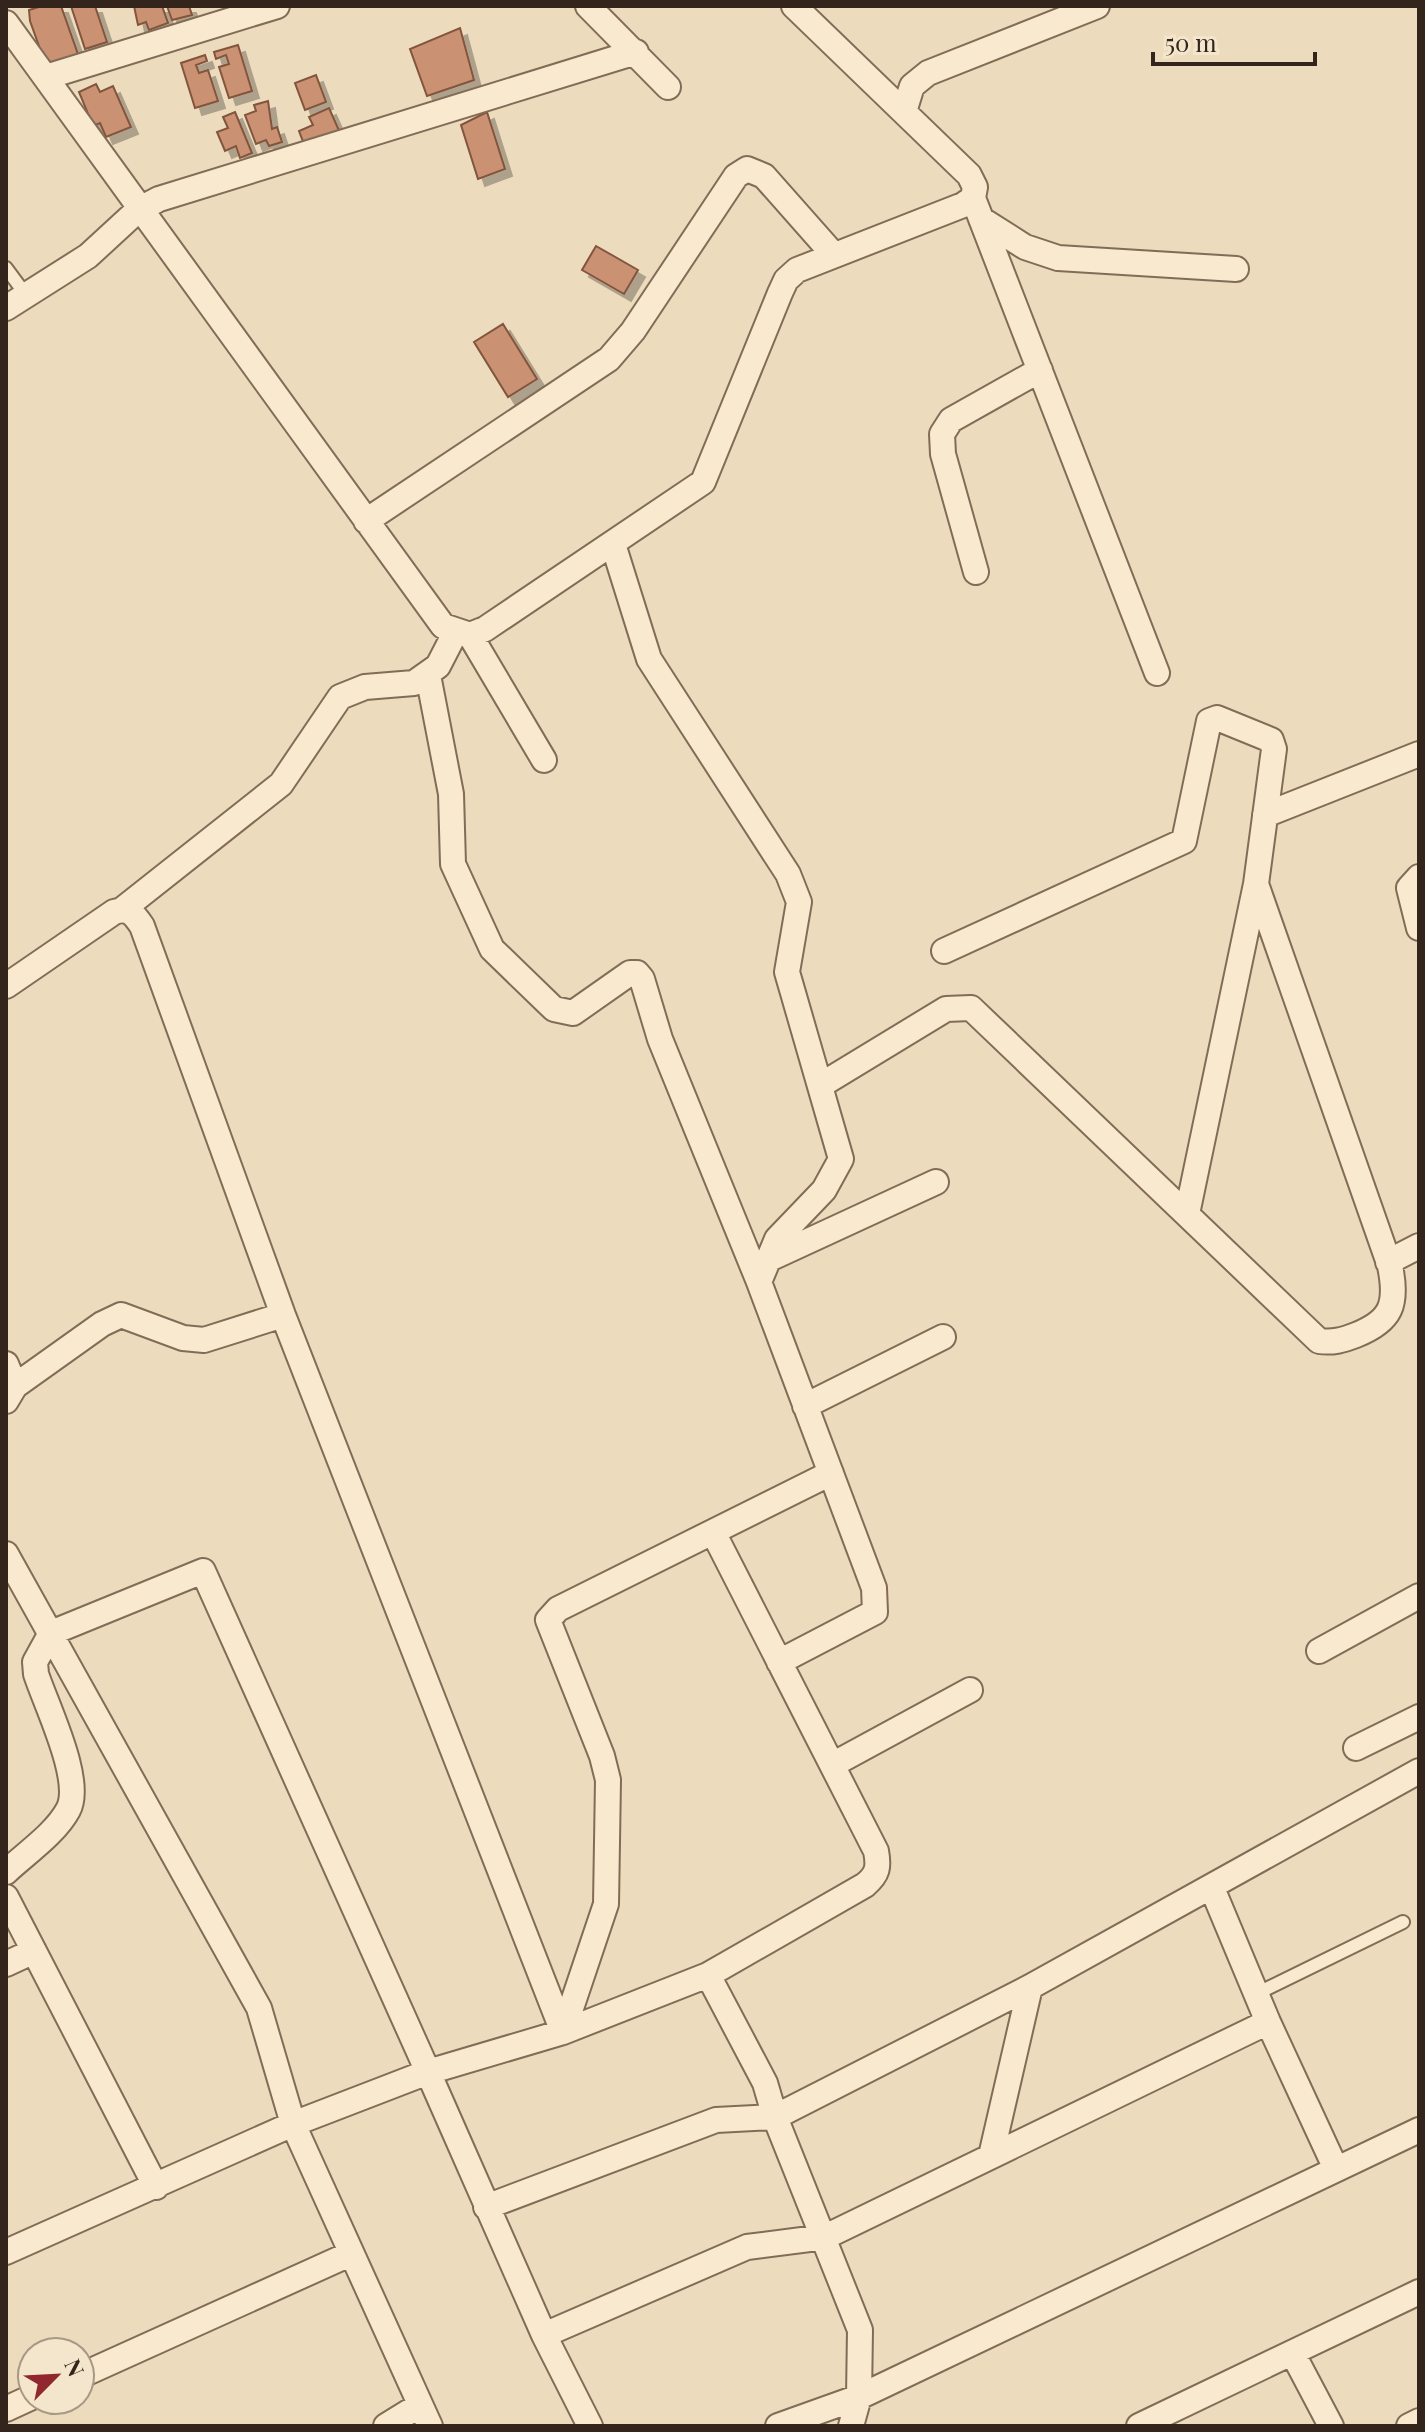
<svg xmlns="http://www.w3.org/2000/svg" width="1425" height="2432" viewBox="0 0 1425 2432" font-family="'Playfair Display',serif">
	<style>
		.building { fill: #ca9273; stroke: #82543d; stroke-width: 2; filter: url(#shadow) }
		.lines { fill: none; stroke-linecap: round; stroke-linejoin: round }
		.service-casing { stroke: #836c57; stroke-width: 16 }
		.minor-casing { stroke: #836c57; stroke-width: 28 }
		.service { stroke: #f8e9cf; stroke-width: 12 }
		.minor { stroke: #f8e9cf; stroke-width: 24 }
	</style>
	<defs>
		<filter id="shadow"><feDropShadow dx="7" dy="7" stdDeviation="0" flood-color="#0004"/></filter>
	</defs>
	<rect width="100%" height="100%" fill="#ecdbbd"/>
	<!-- building -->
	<path class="building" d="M 42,6 L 61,6 L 80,60 L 48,71 L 30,21 L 29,10 Z
		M 71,6 L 95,6 L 107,42 L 85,49 Z
		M 134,6 L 162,6 L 168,23 L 149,30 L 146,22 L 138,25 Z
		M 167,6 L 189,6 L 192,15 L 172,20 Z
		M 460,28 L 474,80 L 427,96 L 410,49 Z
		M 238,45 L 252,91 L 229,98 L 219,67 L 229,64 L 226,55 L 216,59 L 214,52 Z
		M 205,55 L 207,61 L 196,65 L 199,73 L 208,70 L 218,101 L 195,108 L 181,63 Z
		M 316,75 L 326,102 L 305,110 L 295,83 Z
		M 96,84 L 100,92 L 113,86 L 131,127 L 106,137 L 100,123 L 93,126 L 79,92 Z
		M 268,101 L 272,129 L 277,127 L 282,142 L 269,146 L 266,140 L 256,144 L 245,115 L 256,111 L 254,105 Z
		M 329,108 L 341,135 L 304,144 L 299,131 L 313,125 L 309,117 Z
		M 235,112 L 252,153 L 240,158 L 236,146 L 225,151 L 217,132 L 228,128 L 223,117 Z
		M 487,112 L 505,169 L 478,179 L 461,125 Z
		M 596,246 L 638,270 L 624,294 L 582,270 Z
		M 503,324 L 537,379 L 508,397 L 474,342 Z"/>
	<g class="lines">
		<!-- service casing -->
		<g class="service-casing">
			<path id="service" d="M 6,268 L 26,295
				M 1256,1994 L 1403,1922"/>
		</g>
		<!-- minor casing -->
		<g class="minor-casing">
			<path id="minor" d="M 588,6 L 668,87
				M 6,23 L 443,626 L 470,635 L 485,629 L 703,482 L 780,293 L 786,280 L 797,270 L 963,205 L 973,198 L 975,187 L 969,175 L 794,6
				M 46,77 L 277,6
				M 904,112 L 912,86 L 928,73 L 1097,6
				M 973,198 L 1157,673
				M 981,219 L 1025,247 L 1058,258 L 1236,269
				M 6,308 L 88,256 L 138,210 L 159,199 L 636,52
				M 366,521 L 609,359 L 633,331 L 736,176 L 747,169 L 764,176 L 833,254
				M 613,544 L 649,659 L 788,874 L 799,902 L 787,972 L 841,1159 L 824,1190 L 777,1239 L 759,1282
				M 976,572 L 943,454 L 942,434 L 951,420 L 1040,370
				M 470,635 L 544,760
				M 428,675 L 451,794 L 453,864 L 492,949 L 554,1009 L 573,1013 L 630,973 L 637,973 L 642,979 L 660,1039 L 759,1282 L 874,1588 L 875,1612 L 779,1662
				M 1265,815 L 1419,754
				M 1419,877 L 1409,888 L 1419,928
				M 123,909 L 281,784 L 340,697 L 365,687 L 414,683 L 438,666 L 455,633
				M 944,951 L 1184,841 L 1209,721 L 1217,718 L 1271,740 L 1274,749 L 1256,884 L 1187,1214
				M 6,986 L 114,912 C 129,907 134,914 142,926 L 283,1315 L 563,2032
				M 821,1085 L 946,1009 L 971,1008 L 1319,1341 C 1333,1343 1343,1340 1356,1335 C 1391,1321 1398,1305 1390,1266 L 1256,884
				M 767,1260 L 936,1182
				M 1388,1262 L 1419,1246
				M 6,1364 L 15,1386 L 6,1401
				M 15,1386 L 102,1324 L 121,1315 L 183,1338 L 204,1340 L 283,1315
				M 805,1406 L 943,1337
				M 6,1554 L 259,2008 L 293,2124 L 428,2072 L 203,1571 L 51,1633 L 35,1662 L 36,1674 C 46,1705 84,1781 68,1810 C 55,1834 25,1854 6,1872
				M 1319,1651 L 1419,1596
				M 1356,1748 L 1419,1717
				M 832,1765 L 970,1690
				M 1212,1888 L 1268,2022 L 1336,2169
				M 6,1897 L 156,2187
				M 6,1964 L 34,1951
				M 708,1975 L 865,1885 C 878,1874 879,1867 876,1851 L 713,1532
				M 563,2032 L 606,1904 L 608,1780 L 602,1756 L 548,1620 L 558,1609 L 831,1473
				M 991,2156 L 1030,1987
				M 486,2207 L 716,2120 L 775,2117 L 1030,1987 L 1419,1771
				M 6,2252 L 293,2124 L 430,2426
				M 544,2335 L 747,2247 L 825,2237 L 1268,2022
				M 1293,2354 L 1331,2426
				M 80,2376 L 350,2254
				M 6,2409 L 32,2397
				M 386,2426 L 420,2405
				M 590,2426 L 544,2335 L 428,2072 L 563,2032 L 708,1975 L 765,2083 L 775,2117 L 860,2330 L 859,2397 L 851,2426
				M 778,2426 L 859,2397 L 1419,2130
				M 1139,2426 L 1419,2292
				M 1409,2426 L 1419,2421"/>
		</g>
		<!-- service -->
		<use href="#service" class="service"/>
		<!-- minor -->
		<use href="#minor" class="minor"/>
	</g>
	<!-- border -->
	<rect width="1425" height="2432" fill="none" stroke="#33251b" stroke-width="16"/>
	<!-- north arrow -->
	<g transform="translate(56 2376) rotate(66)"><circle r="38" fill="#f4e6cc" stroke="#a79985" stroke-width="2"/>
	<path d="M0-6L14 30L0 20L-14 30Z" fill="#91282f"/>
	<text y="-12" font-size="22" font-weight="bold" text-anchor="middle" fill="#33251b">N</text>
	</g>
	<!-- scale -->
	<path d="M1153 52v12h162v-12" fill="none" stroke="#33251b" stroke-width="4"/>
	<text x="1165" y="52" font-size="24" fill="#33251b" stroke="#f4e6cc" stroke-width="6" paint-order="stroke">50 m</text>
</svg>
